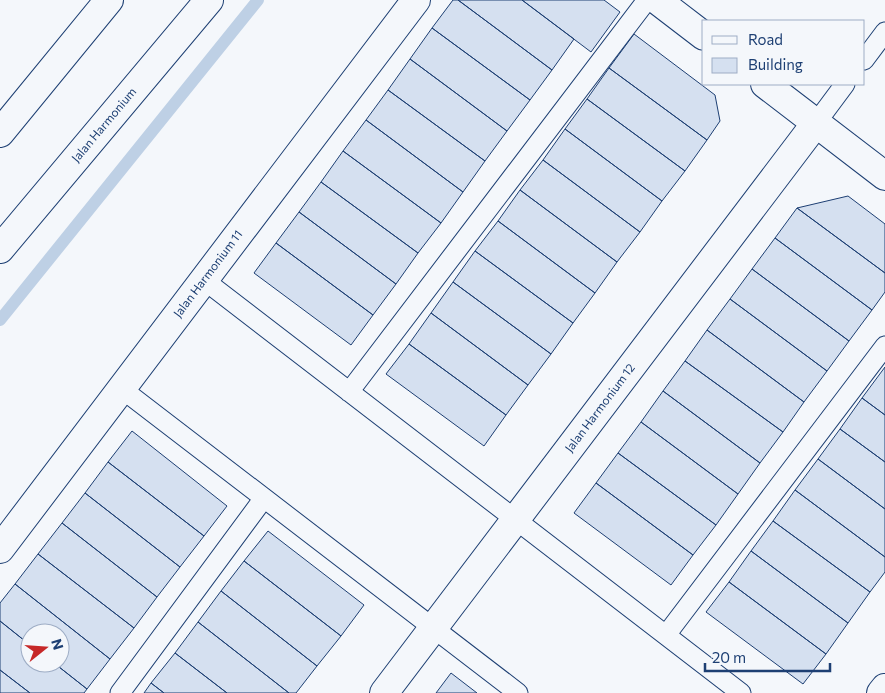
<svg xmlns="http://www.w3.org/2000/svg" width="885" height="693" viewBox="0 0 885 693" font-family="Commissioner,sans-serif">
	<style>
		.lines { fill: none; stroke-linecap: round; stroke-linejoin: round }
		.stream { stroke: #bed0e5; stroke-width: 12 }
		.building { fill: #d5e0f0; stroke: #1d3f73 }
		.service-casing { stroke: #1d3f73; stroke-width: 21 }
		.minor-casing { stroke: #1d3f73; stroke-width: 30 }
		.secondary-casing { stroke: #1d3f73; stroke-width: 30 }
		.service { stroke: #f4f7fb; stroke-width: 19 }
		.minor { stroke: #f4f7fb; stroke-width: 28 }
		.secondary { stroke: #f4f7fb; stroke-width: 28 }
		.labels { text-anchor: middle; stroke-width: 4; stroke-linejoin: round; paint-order: stroke }
		.street-label { font-size: 12px; fill: #1d3f73; stroke: #f4f7fb }
	</style>
	<rect width="100%" height="100%" fill="#f4f7fb"/>
	<g class="lines">
		<!-- stream -->
		<path class="stream" d="M 0,320 L 258,0"/>
	</g>
	<!-- building -->
	<path class="building" d="M 453,0 L 458,0 L 552,70 L 530,100 L 432,28 Z
		M 458,0 L 522,0 L 574,39 L 552,70 Z
		M 522,0 L 604,0 L 620,12 L 591,52 Z
		M 432,28 L 530,100 L 507,131 L 410,59 Z
		M 634,34 L 715,95 L 720,121 L 707,140 L 609,68 Z
		M 410,59 L 507,131 L 485,161 L 388,90 Z
		M 609,68 L 707,140 L 685,171 L 587,99 Z
		M 388,90 L 485,161 L 463,192 L 366,120 Z
		M 587,99 L 685,171 L 662,201 L 565,129 Z
		M 366,120 L 463,192 L 441,223 L 343,151 Z
		M 565,129 L 662,201 L 640,232 L 543,160 Z
		M 343,151 L 441,223 L 418,253 L 321,182 Z
		M 543,160 L 640,232 L 617,262 L 520,190 Z
		M 321,182 L 418,253 L 396,284 L 299,212 Z
		M 520,190 L 617,262 L 595,293 L 498,221 Z
		M 848,196 L 885,224 L 885,273 L 797,208 Z
		M 797,208 L 885,273 L 885,292 L 872,310 L 775,238 Z
		M 299,212 L 396,284 L 373,315 L 276,243 Z
		M 498,221 L 595,293 L 573,323 L 475,251 Z
		M 775,238 L 872,310 L 849,341 L 752,269 Z
		M 276,243 L 373,315 L 351,345 L 254,273 Z
		M 475,251 L 573,323 L 551,354 L 453,282 Z
		M 752,269 L 849,341 L 827,371 L 730,299 Z
		M 453,282 L 551,354 L 528,385 L 431,313 Z
		M 730,299 L 827,371 L 804,402 L 707,330 Z
		M 431,313 L 528,385 L 506,415 L 409,344 Z
		M 707,330 L 804,402 L 783,432 L 685,361 Z
		M 409,344 L 506,415 L 484,446 L 386,374 Z
		M 685,361 L 783,432 L 760,463 L 663,391 Z
		M 885,367 L 885,415 L 862,398 Z
		M 663,391 L 760,463 L 738,494 L 641,422 Z
		M 862,398 L 885,415 L 885,462 L 840,429 Z
		M 641,422 L 738,494 L 716,525 L 618,453 Z
		M 840,429 L 885,462 L 885,509 L 818,459 Z
		M 132,431 L 227,506 L 204,536 L 108,462 Z
		M 618,453 L 716,525 L 693,555 L 596,483 Z
		M 818,459 L 885,509 L 885,557 L 795,490 Z
		M 108,462 L 204,536 L 180,567 L 85,493 Z
		M 596,483 L 693,555 L 671,585 L 574,513 Z
		M 795,490 L 885,557 L 885,572 L 870,592 L 773,521 Z
		M 85,493 L 180,567 L 157,597 L 62,523 Z
		M 773,521 L 870,592 L 848,623 L 751,551 Z
		M 62,523 L 157,597 L 134,628 L 38,554 Z
		M 268,531 L 364,605 L 341,636 L 244,561 Z
		M 751,551 L 848,623 L 826,654 L 729,582 Z
		M 38,554 L 134,628 L 110,659 L 15,584 Z
		M 244,561 L 341,636 L 317,666 L 221,591 Z
		M 729,582 L 826,654 L 803,684 L 706,612 Z
		M 15,584 L 110,659 L 87,689 L 54,663 L 60,663 L 60,633 L 30,633 L 30,645 L 0,621 L 0,603 Z
		M 221,591 L 317,666 L 296,693 L 289,693 L 198,622 Z
		M 0,621 L 30,645 L 30,663 L 54,663 L 87,689 L 84,693 L 30,693 L 0,670 Z
		M 198,622 L 289,693 L 227,693 L 175,653 Z
		M 175,653 L 227,693 L 164,693 L 151,683 Z
		M 0,670 L 30,693 L 0,693 Z
		M 451,673 L 477,693 L 436,693 Z
		M 151,683 L 164,693 L 144,693 Z"/>
	<g class="lines">
		<!-- service casing -->
		<g class="service-casing">
			<path id="service" d="M 864,60 L 885,32
				M 816,123 L 845,84
				M 204,280 L 741,693
				M 122,389 L 518,693
				M 349,392 L 647,0
				M 666,635 L 885,346
				M 120,693 L 264,498"/>
		</g>
		<!-- minor casing -->
		<g class="minor-casing">
			<path id="minor" d="M 657,0 L 704,36
				M 765,84 L 885,176
				M 0,549 L 416,0
				M 384,693 L 816,123
				M 881,693 L 885,688"/>
		</g>
		<!-- secondary casing -->
		<g class="secondary-casing">
			<path id="secondary" d="M 0,133 L 109,0
				M 0,249 L 209,0"/>
		</g>
		<!-- service -->
		<use href="#service" class="service"/>
		<!-- minor -->
		<use href="#minor" class="minor"/>
		<!-- secondary -->
		<use href="#secondary" class="secondary"/>
	</g>
	<g class="labels">
		<!-- street labels -->
		<g class="street-label">
			<text transform="translate(104 125) rotate(-50)" y="4">Jalan Harmonium</text>
			<text transform="translate(208 274) rotate(-53)" y="4">Jalan Harmonium 11</text>
			<text transform="translate(600 408) rotate(-53)" y="4">Jalan Harmonium 12</text>
		</g>
	</g>
	<!-- legend -->
	<rect x="702" y="20" width="162" height="65" fill="#f4f7fb" stroke="#9eadc5"/>
	<rect x="712" y="36" width="25" height="8" fill="#f4f7fb" stroke="#9eadc5"/>
	<text x="748" y="45" font-size="15" fill="#1d3f73">Road</text>
	<rect x="712" y="58" width="25" height="15" fill="#d5e0f0" stroke="#9eadc5"/>
	<text x="748" y="70" font-size="15" fill="#1d3f73">Building</text>
	<!-- north arrow -->
	<g transform="translate(45 648) rotate(73)"><circle r="24" fill="#f4f7fb" stroke="#9eadc5"/>
	<path d="M0-4L9 19L0 12L-9 19Z" fill="#c62828"/>
	<text y="-8" font-size="14" font-weight="bold" text-anchor="middle" fill="#1d3f73">N</text>
	</g>
	<!-- scale -->
	<path d="M705 663v8h125v-8" fill="none" stroke="#1d3f73" stroke-width="2.5"/>
	<text x="712" y="663" font-size="15" fill="#1d3f73" stroke="#f4f7fb" stroke-width="4" paint-order="stroke">20 m</text>
</svg>
